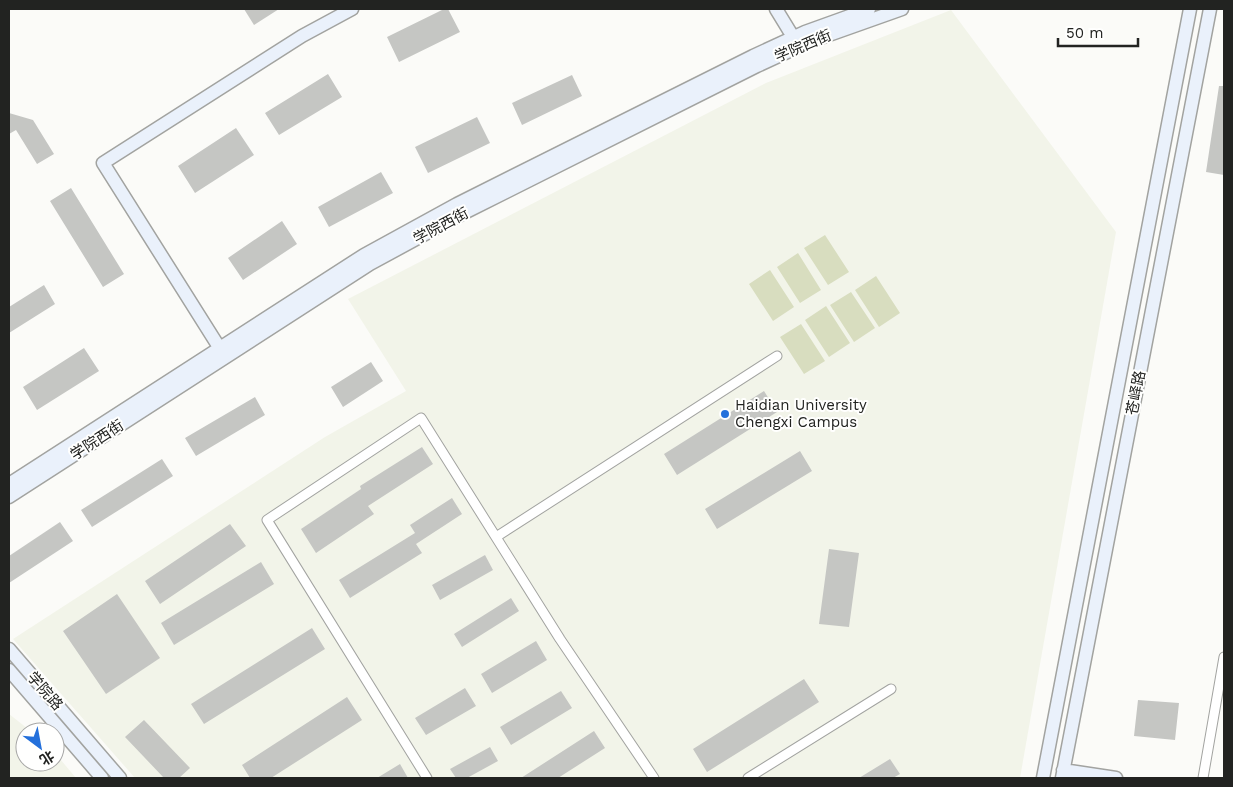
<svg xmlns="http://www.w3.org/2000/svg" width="1233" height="787" viewBox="0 0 1233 787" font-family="'Work Sans','Noto Sans SC',sans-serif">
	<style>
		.built { fill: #f2f4e9 }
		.green { fill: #d8ddbf }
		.building { fill: #c5c6c3 }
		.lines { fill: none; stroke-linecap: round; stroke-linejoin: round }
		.street-casing { stroke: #a2a3a0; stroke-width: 11 }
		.secondary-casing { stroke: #a2a3a0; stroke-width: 15 }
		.street { stroke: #fff; stroke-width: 9 }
		.secondary { stroke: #eaf1fb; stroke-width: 12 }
		.poi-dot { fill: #2470db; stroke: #fffffe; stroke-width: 2 }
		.labels { text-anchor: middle; stroke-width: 4; stroke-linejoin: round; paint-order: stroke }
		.street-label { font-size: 15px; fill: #222321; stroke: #fffffe }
		.poi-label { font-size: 15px; fill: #222321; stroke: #fffffe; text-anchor: start }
	</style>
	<rect width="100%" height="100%" fill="#fbfbf8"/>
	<!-- built -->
	<path class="built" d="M 951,10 L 1116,232 L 1020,778 L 135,778 L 13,639 L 325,437 L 406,391 L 348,299 L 766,83 Z
		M 9,714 L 32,732 L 25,732 L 25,762 L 55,762 L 55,753 L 76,778 L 9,778 Z"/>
	<!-- green -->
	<path class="green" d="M 825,235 L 849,272 L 828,285 L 804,248 Z
		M 798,253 L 821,290 L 800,303 L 777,267 Z
		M 770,270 L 794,307 L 773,321 L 749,284 Z
		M 876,276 L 900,313 L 879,327 L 855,290 Z
		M 851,292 L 875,328 L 854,342 L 830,305 Z
		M 826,306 L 850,343 L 829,357 L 805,320 Z
		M 801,324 L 825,361 L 804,374 L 780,337 Z"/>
	<!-- building -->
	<path class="building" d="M 244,9 L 279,9 L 254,25 Z
		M 444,9 L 448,9 L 460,32 L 399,62 L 387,37 Z
		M 328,74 L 342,97 L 279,135 L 265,113 Z
		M 572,75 L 582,96 L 522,125 L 512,103 Z
		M 1219,86 L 1224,86 L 1224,175 L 1206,172 Z
		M 9,113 L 33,120 L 54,154 L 37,164 L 16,130 L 9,134 Z
		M 477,117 L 490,143 L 428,173 L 415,147 Z
		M 236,128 L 254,155 L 195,193 L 178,166 Z
		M 381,172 L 393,193 L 329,227 L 318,207 Z
		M 71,188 L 124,274 L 103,287 L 50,201 Z
		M 282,221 L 297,244 L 243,280 L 228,258 Z
		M 44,285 L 55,304 L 9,333 L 9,307 Z
		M 84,348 L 99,371 L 37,410 L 23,387 Z
		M 371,362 L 383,381 L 343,407 L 331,387 Z
		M 764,391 L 777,412 L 677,475 L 664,454 Z
		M 255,397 L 265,415 L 196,456 L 185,438 Z
		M 422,447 L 433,464 L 368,506 L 374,514 L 316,553 L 301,529 L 361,489 L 360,486 Z
		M 800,451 L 812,471 L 717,529 L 705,509 Z
		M 162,459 L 173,476 L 92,527 L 81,510 Z
		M 452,498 L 462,514 L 416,544 L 422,553 L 350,598 L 339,580 L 415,533 L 410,525 Z
		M 60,522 L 73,541 L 9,583 L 9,556 Z
		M 230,524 L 246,546 L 160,604 L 145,581 Z
		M 829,549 L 859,553 L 849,627 L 819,624 Z
		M 485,555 L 493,570 L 440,600 L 432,585 Z
		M 261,562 L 274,584 L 174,645 L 161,623 Z
		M 117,594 L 160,658 L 106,694 L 63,631 Z
		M 511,598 L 519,611 L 462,647 L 454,634 Z
		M 312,628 L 325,649 L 204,724 L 191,704 Z
		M 536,641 L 547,660 L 492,693 L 481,674 Z
		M 804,679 L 819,702 L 707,772 L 693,749 Z
		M 465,688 L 476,706 L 426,735 L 415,718 Z
		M 561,691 L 572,708 L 511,745 L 500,727 Z
		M 347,697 L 362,720 L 271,778 L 250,778 L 242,765 Z
		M 1138,700 L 1179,703 L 1175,740 L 1134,736 Z
		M 144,720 L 190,768 L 179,778 L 164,778 L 125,737 Z
		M 594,731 L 605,748 L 558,778 L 521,778 Z
		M 490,747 L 498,761 L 467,778 L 456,778 L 450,769 Z
		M 890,759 L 900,774 L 893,778 L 859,778 Z
		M 400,764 L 408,778 L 377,778 Z"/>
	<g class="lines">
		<!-- street casing -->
		<g class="street-casing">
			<path id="street" d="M 496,537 L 777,356
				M 427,778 L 267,520 L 421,418 L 560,639 L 654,778
				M 748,778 L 891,689
				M 1203,778 L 1224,657"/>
		</g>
		<!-- secondary casing -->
		<g class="secondary-casing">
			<path id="secondary" d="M 776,9 L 798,45
				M 224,355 L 103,163 L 302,36 L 352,9
				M 9,484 L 364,255 L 457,204 L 753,56 L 805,32 L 869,9
				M 9,497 L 370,264 L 462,214 L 757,66 L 809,42 L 902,9
				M 9,649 L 120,778
				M 9,670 L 102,778
				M 1063,770 L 1116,778
				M 1043,778 L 1190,9
				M 1062,778 L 1210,9"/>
		</g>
		<!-- street -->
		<use href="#street" class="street"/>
		<!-- secondary -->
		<use href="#secondary" class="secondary"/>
	</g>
	<!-- markers -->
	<circle class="poi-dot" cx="725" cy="414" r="5"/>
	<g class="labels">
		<!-- street labels -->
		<g class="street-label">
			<text transform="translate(803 46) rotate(-23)" y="5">学院西街</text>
			<text transform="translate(441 226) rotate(-28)" y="5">学院西街</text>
			<text transform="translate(1136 393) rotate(-79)" y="5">苍峄路</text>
			<text transform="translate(97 440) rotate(-33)" y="5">学院西街</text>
			<text transform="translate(45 691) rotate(49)" y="5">学院路</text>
		</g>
		<!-- poi labels -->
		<g class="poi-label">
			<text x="735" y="410">Haidian University<tspan x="735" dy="17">Chengxi Campus</tspan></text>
		</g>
	</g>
	<!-- border -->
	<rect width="1233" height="787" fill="none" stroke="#222321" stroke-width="20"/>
	<!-- north arrow -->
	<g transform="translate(40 747) rotate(148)"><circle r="24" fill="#fffffe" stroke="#a7a7a6"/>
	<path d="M0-4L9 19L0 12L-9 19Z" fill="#2470db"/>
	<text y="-8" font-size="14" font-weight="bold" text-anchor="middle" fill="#222321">北</text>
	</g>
	<!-- scale -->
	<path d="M1058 38v8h80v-8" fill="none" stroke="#222321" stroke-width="2.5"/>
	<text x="1066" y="38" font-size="15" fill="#222321" stroke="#fffffe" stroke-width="4" paint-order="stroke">50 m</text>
</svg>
